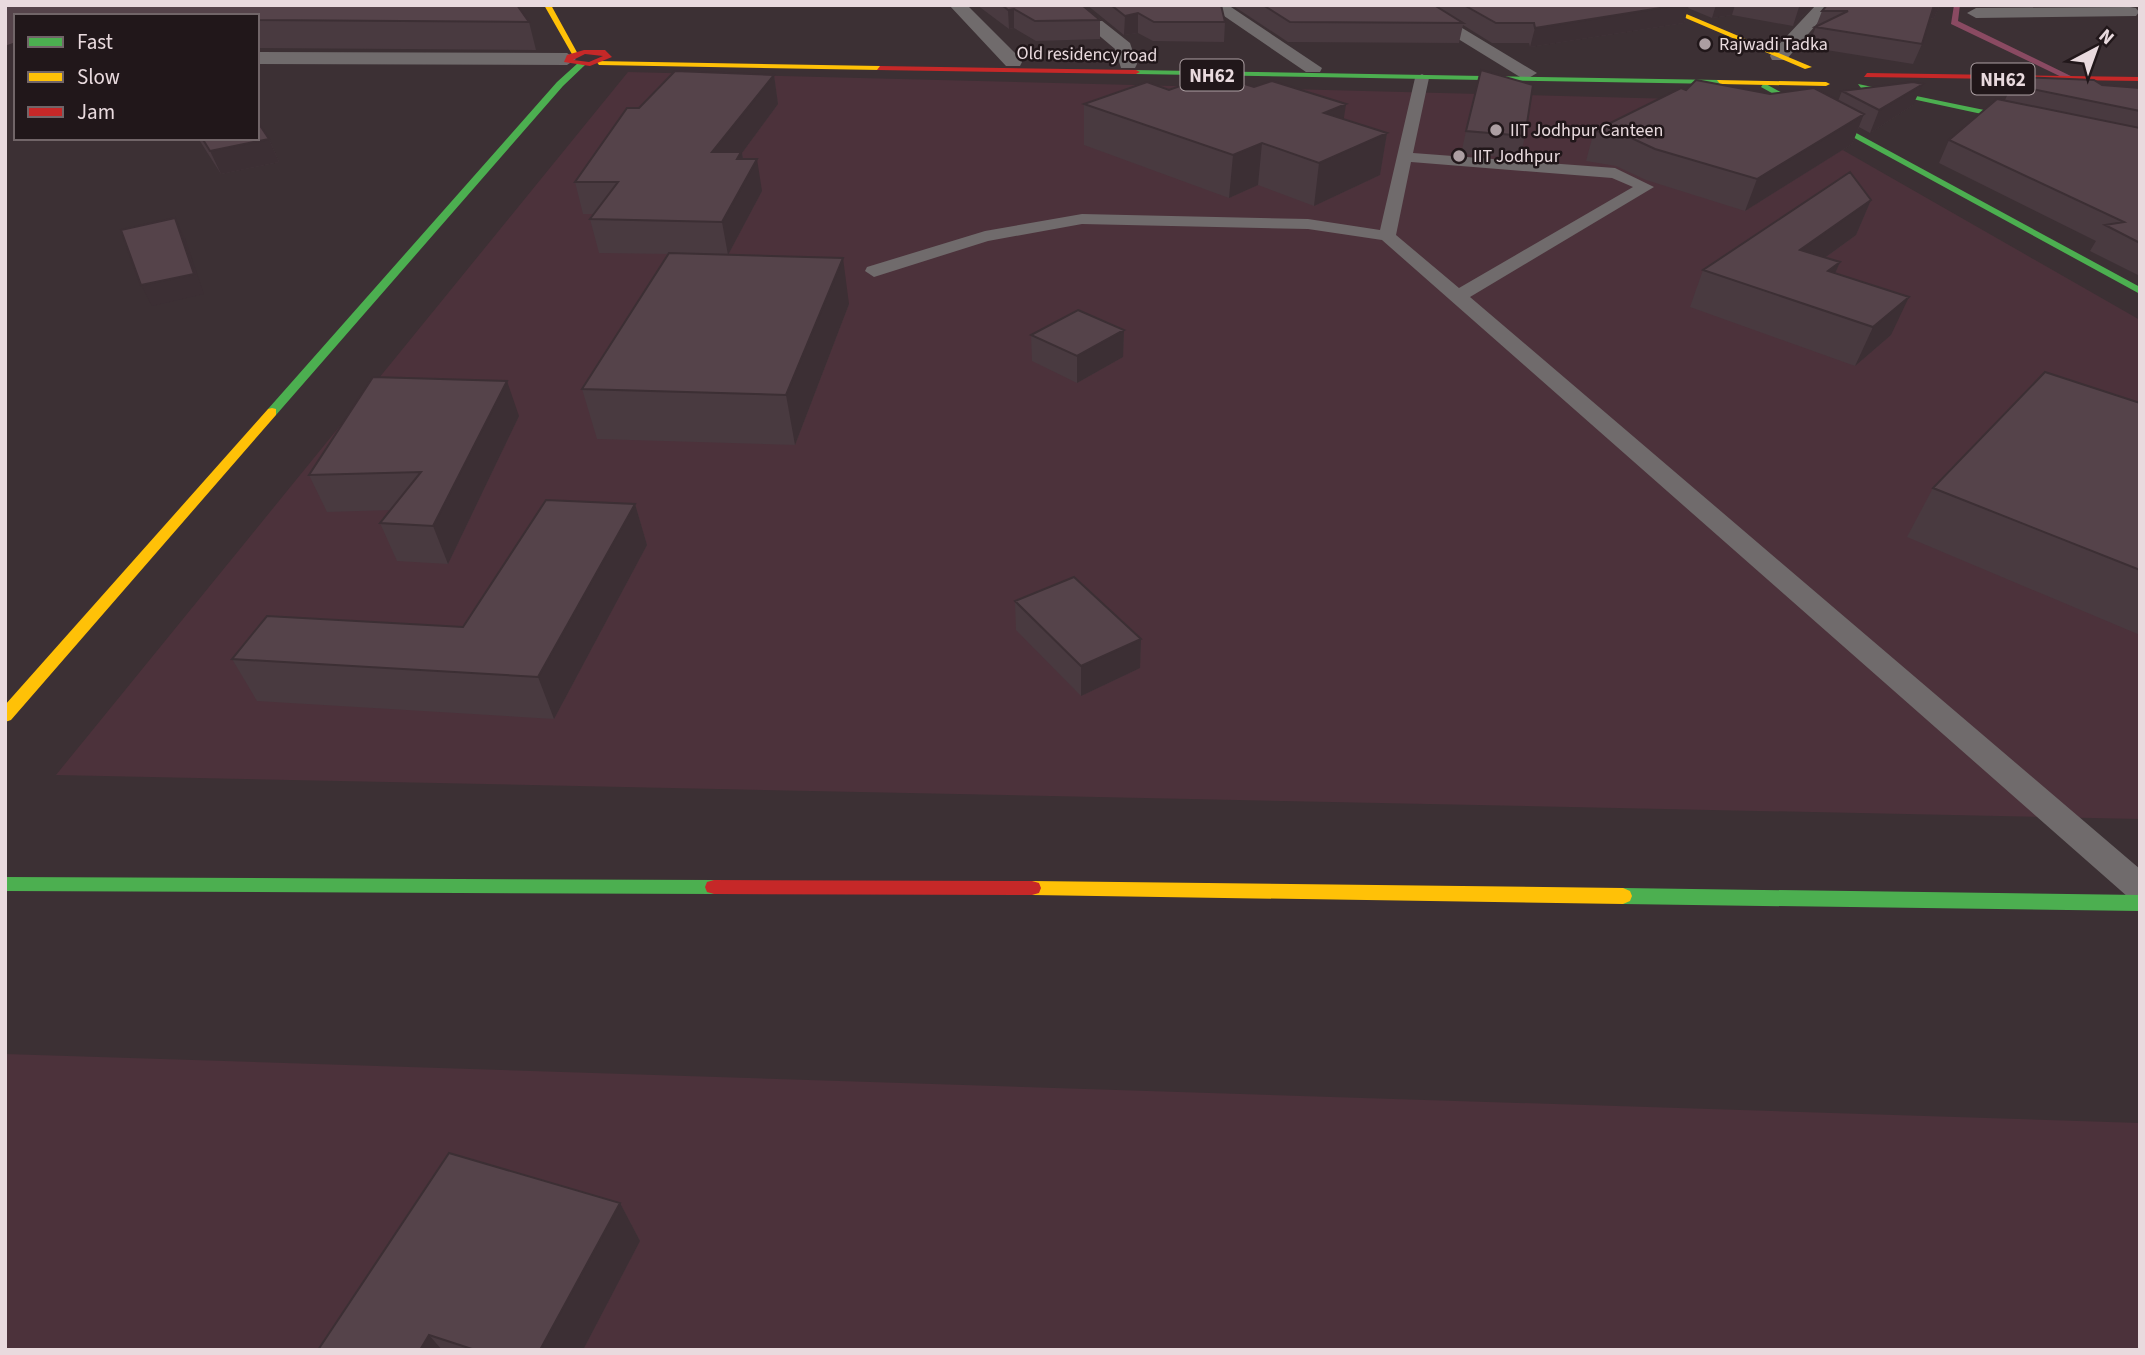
<svg xmlns="http://www.w3.org/2000/svg" width="2145" height="1355" viewBox="0 0 2145 1355" font-family="'Source Sans 3',sans-serif">
	<style>
		.built { fill: #4c323b }
		.lines { fill: none; stroke-linecap: round; stroke-linejoin: round }
		.stream { fill: #8a4a62; fill-rule: evenodd }
		.lane { fill: #706b6c; fill-rule: evenodd }
		.street { fill: #706b6c; fill-rule: evenodd }
		.fast { fill: #4caf50; fill-rule: evenodd }
		.slow { fill: #ffc107; fill-rule: evenodd }
		.jam { fill: #c62828; fill-rule: evenodd }
		.wall { fill: #493a40 }
		.shaded-wall { fill: #3c2f34 }
		.building { fill: #55434a; stroke: #3c2f34; stroke-width: 2 }
		.poi-dot { fill: #ac9ea2; stroke: #21171a; stroke-width: 2.5 }
		.labels { text-anchor: middle; stroke-width: 5; stroke-linejoin: round; paint-order: stroke }
		.far-poi-label { font-size: 18px; fill: #e9dade; stroke: #21171a; text-anchor: start }
		.far-street-label { font-size: 18px; fill: #e9dade; stroke: #21171a }
		.shield { fill: #21171a; stroke: #ada0a3; stroke-width: 2 }
		.shield-label { font-size: 19px; font-weight: bold; fill: #e9dade }
	</style>
	<rect width="100%" height="100%" fill="#3c3034"/>
	<!-- built -->
	<path class="built" d="M 628,72 L 1676,99 L 1792,121 L 2140,320 L 2140,819 L 56,775 Z
		M 5,1054 L 2140,1123 L 2140,1350 L 5,1350 Z"/>
	<g class="lines">
		<!-- stream -->
		<path class="stream" d="M 1954,5 L 1960,5 L 1958,21 L 2081,81 L 2074,83 L 1951,24 Z"/>
		<!-- lane -->
		<path class="lane" d="M 1422,74 L 1429,78 L 1413,153 L 1615,168 L 1654,187 L 1470,297 L 2140,869 L 2140,901 L 2128,897 L 1382,240 L 1308,229 L 1082,224 L 988,241 L 874,277 L 865,271 L 867,267 L 985,231 L 1082,214 L 1308,219 L 1380,230 L 1415,78 ZM 1411,162 L 1612,178 L 1633,187 L 1459,288 L 1396,235 Z"/>
		<!-- street -->
		<path class="street" d="M 949,5 L 967,5 L 1020,58 L 1022,62 L 1020,66 L 1006,66 Z
			M 1063,5 L 1082,5 L 1130,43 L 1137,64 L 1135,68 L 1121,68 L 1115,49 Z
			M 1208,5 L 1228,5 L 1322,68 L 1320,72 L 1306,72 Z
			M 1403,5 L 1424,5 L 1537,73 L 1527,79 L 1520,77 Z
			M 1816,5 L 1833,5 L 1786,60 L 1772,60 L 1770,56 L 1772,52 Z
			M 2130,7 L 2136,8 L 2139,12 L 2136,16 L 1976,18 L 1967,13 L 1976,8 Z
			M 257,52 L 567,53 L 576,59 L 567,65 L 257,64 Z"/>
		<!-- fast -->
		<path class="fast" d="M 578,63 L 585,65 L 563,86 L 276,415 L 268,415 L 268,409 L 557,82 Z
			M 1133,70 L 1720,80 L 1724,82 L 1720,84 L 1136,74 Z
			M 1764,83 L 2140,287 L 2140,294 L 1761,87 Z
			M 1858,84 L 2140,142 L 2140,148 L 1861,88 Z
			M 5,877 L 714,880 L 721,882 L 723,887 L 721,892 L 714,894 L 5,891 Z
			M 1623,888 L 2140,895 L 2140,911 L 1623,904 L 1616,901 L 1614,896 L 1616,891 Z"/>
		<!-- slow -->
		<path class="slow" d="M 544,5 L 551,5 L 579,56 L 573,56 Z
			M 1655,5 L 1665,5 L 1812,67 L 1805,69 Z
			M 596,61 L 880,66 L 884,68 L 880,70 L 599,65 Z
			M 1717,80 L 1826,82 L 1830,84 L 1826,86 L 1720,84 Z
			M 272,408 L 276,409 L 276,415 L 11,720 L 5,722 L 5,705 L 268,409 Z
			M 1032,881 L 1623,888 L 1630,891 L 1632,896 L 1630,901 L 1623,904 L 1032,895 L 1025,893 L 1023,888 L 1025,883 Z"/>
		<!-- jam -->
		<path class="jam" d="M 584,50 L 605,50 L 612,57 L 590,66 L 564,62 L 567,55 ZM 585,54 L 603,56 L 589,62 L 573,60 Z
			M 880,66 L 1136,70 L 1140,72 L 1136,74 L 877,70 Z
			M 1867,73 L 2140,77 L 2140,81 L 1864,77 Z
			M 714,880 L 1032,881 L 1039,883 L 1041,888 L 1039,893 L 1032,895 L 714,894 L 707,892 L 705,887 L 707,882 Z"/>
	</g>
	<!-- wall -->
	<path class="wall" d="M 5,5 L 529,22 L 536,50 L 257,48 L 257,16 L 16,16 Z
		M 977,5 L 1082,5 L 1100,20 L 1100,39 L 1036,41 L 1014,28 L 1009,29 Z
		M 1087,5 L 1221,5 L 1225,22 L 1224,42 L 1153,41 L 1138,33 L 1124,35 Z
		M 1232,5 L 1812,5 L 1793,26 L 1732,15 L 1712,18 L 1688,8 L 1684,23 L 1530,47 L 1529,43 L 1492,43 L 1463,25 L 1459,43 L 1288,42 Z
		M 1827,5 L 1940,5 L 1934,18 L 1930,19 L 1922,44 L 1913,64 L 1808,47 L 1822,11 Z
		M 774,75 L 778,104 L 742,153 L 743,159 L 762,191 L 728,255 L 849,304 L 795,445 L 597,439 L 582,389 L 669,254 L 599,253 L 590,219 L 594,214 L 583,214 L 575,182 Z
		M 1209,84 L 1344,119 L 1387,133 L 1380,175 L 1314,206 L 1258,185 L 1229,198 L 1084,145 L 1084,104 Z
		M 2012,85 L 2102,85 L 2140,88 L 2140,276 L 2090,251 L 2096,241 L 1939,163 L 1949,140 L 2005,100 Z
		M 1686,90 L 1770,94 L 1838,101 L 1842,91 L 1913,105 L 1870,133 L 1859,127 L 1852,144 L 1745,211 L 1646,180 L 1616,166 L 1586,161 L 1594,131 Z
		M 1466,131 L 1525,136 L 1520,158 L 1461,154 Z
		M 198,138 L 269,139 L 279,162 L 221,174 Z
		M 1871,200 L 1856,235 L 1825,258 L 1840,262 L 1835,274 L 1891,335 L 1855,366 L 1690,307 L 1703,270 Z
		M 1124,330 L 1123,357 L 1077,383 L 1032,361 L 1031,335 Z
		M 2140,403 L 2140,635 L 1907,537 L 1933,488 Z
		M 519,416 L 448,564 L 397,561 L 380,523 L 391,510 L 327,512 L 309,475 Z
		M 635,504 L 647,545 L 554,719 L 257,701 L 232,659 L 463,627 Z
		M 1015,601 L 1141,639 L 1140,668 L 1081,696 L 1016,630 Z
		M 620,1203 L 640,1241 L 583,1350 L 318,1350 Z"/>
	<!-- shaded-wall -->
	<path class="shaded-wall" d="M 1679,5 L 1689,5 L 1684,23 L 1530,47 L 1535,28 Z
		M 1716,5 L 1735,5 L 1732,15 L 1712,18 Z
		M 1801,5 L 1812,5 L 1793,26 L 1799,7 Z
		M 1928,5 L 1940,5 L 1934,18 L 1922,20 Z
		M 1014,9 L 1014,28 L 1009,29 L 1008,10 Z
		M 1138,13 L 1138,33 L 1124,35 L 1125,16 Z
		M 16,43 L 16,77 L 5,82 L 5,47 Z
		M 774,75 L 778,104 L 742,153 L 746,179 L 757,159 L 762,191 L 728,255 L 722,222 L 712,152 Z
		M 1923,84 L 1913,105 L 1870,133 L 1879,110 Z
		M 1346,104 L 1340,144 L 1324,113 Z
		M 1864,114 L 1852,144 L 1745,211 L 1757,179 Z
		M 1387,133 L 1380,175 L 1314,206 L 1319,163 Z
		M 269,139 L 279,162 L 221,174 L 210,151 Z
		M 1262,143 L 1258,185 L 1229,198 L 1233,155 Z
		M 1871,200 L 1856,235 L 1786,286 L 1800,250 Z
		M 175,218 L 185,238 L 204,294 L 152,306 L 141,285 Z
		M 843,258 L 849,304 L 795,445 L 786,395 Z
		M 1840,262 L 1824,299 L 1812,308 L 1828,271 Z
		M 1909,297 L 1891,335 L 1855,366 L 1873,327 Z
		M 1124,330 L 1123,357 L 1077,383 L 1077,356 Z
		M 507,381 L 519,416 L 448,564 L 433,526 Z
		M 635,504 L 647,545 L 554,719 L 538,677 Z
		M 1141,639 L 1140,668 L 1081,696 L 1081,666 Z
		M 620,1203 L 640,1241 L 583,1350 L 540,1350 Z
		M 429,1335 L 442,1350 L 420,1350 Z"/>
	<!-- building -->
	<path class="building" d="M 5,5 L 517,5 L 529,22 L 257,20 L 257,16 L 16,16 L 16,43 L 5,47 Z
		M 1002,5 L 1082,5 L 1100,20 L 1035,21 L 1014,9 L 1008,10 Z
		M 1111,5 L 1221,5 L 1225,22 L 1154,22 L 1138,13 L 1125,16 Z
		M 1263,5 L 1434,5 L 1463,23 L 1290,22 Z
		M 1464,5 L 1679,5 L 1535,28 L 1534,23 L 1496,23 Z
		M 1827,5 L 1934,5 L 1922,44 L 1815,27 L 1848,11 L 1822,11 Z
		M 1481,70 L 1533,85 L 1525,136 L 1466,131 Z
		M 675,71 L 774,75 L 712,152 L 741,152 L 737,159 L 757,159 L 722,222 L 590,219 L 618,182 L 575,182 L 627,108 L 639,108 Z
		M 2021,77 L 2094,80 L 2102,85 L 2140,88 L 2140,111 L 2012,85 Z
		M 1225,78 L 1254,87 L 1272,81 L 1346,104 L 1324,113 L 1387,133 L 1319,163 L 1262,143 L 1233,155 L 1084,104 L 1147,82 L 1169,90 L 1197,80 L 1209,84 Z
		M 1696,80 L 1770,94 L 1814,88 L 1864,114 L 1757,179 L 1655,149 L 1625,135 L 1594,131 L 1681,88 L 1686,90 Z
		M 1913,82 L 1923,84 L 1879,110 L 1842,91 Z
		M 1997,99 L 2140,128 L 2140,243 L 2105,225 L 2124,222 L 1949,140 Z
		M 257,121 L 269,139 L 210,151 L 202,138 L 257,138 Z
		M 1850,172 L 1871,200 L 1800,250 L 1840,262 L 1828,271 L 1909,297 L 1873,327 L 1703,270 Z
		M 175,218 L 194,274 L 141,285 L 121,230 Z
		M 669,253 L 843,258 L 786,395 L 582,389 Z
		M 1078,310 L 1124,330 L 1077,356 L 1031,335 Z
		M 2045,372 L 2140,403 L 2140,570 L 1933,488 Z
		M 373,377 L 507,381 L 433,526 L 380,523 L 421,472 L 309,475 Z
		M 546,500 L 635,504 L 538,677 L 232,659 L 267,616 L 463,627 Z
		M 1074,577 L 1141,639 L 1081,666 L 1015,601 Z
		M 449,1153 L 620,1203 L 540,1350 L 475,1350 L 429,1335 L 420,1350 L 318,1350 Z"/>
	<!-- markers -->
	<g class="poi-dot">
		<circle cx="1705" cy="44" r="7"/>
		<circle cx="1496" cy="130" r="7"/>
		<circle cx="1459" cy="156" r="7"/>
	</g>
	<g class="labels">
		<!-- far-poi labels -->
		<g class="far-poi-label">
			<text x="1719" y="50">Rajwadi Tadka</text>
			<text x="1510" y="136">IIT Jodhpur Canteen</text>
			<text x="1473" y="162">IIT Jodhpur</text>
		</g>
		<!-- far-street labels -->
		<g class="far-street-label">
			<text transform="translate(1087 54) rotate(1)" y="6">Old residency road</text>
		</g>
		<!-- shield labels -->
		<g class="shield">
			<rect x="1180.5" y="59.5" width="63" height="31" rx="5"/>
			<rect x="1971.5" y="63.5" width="63" height="31" rx="5"/>
		</g>
		<g class="shield-label">
			<text x="1212" y="82">NH62</text>
			<text x="2003" y="86">NH62</text>
		</g>
	</g>
	<!-- border -->
	<rect width="2145" height="1355" fill="none" stroke="#e9dade" stroke-width="14"/>
	<!-- legend -->
	<rect x="14" y="14" width="245" height="126" fill="#21171a" stroke="#716568" stroke-width="2"/>
	<rect x="28" y="37" width="35" height="10" fill="#4caf50" stroke="#716568" stroke-width="2"/>
	<text x="77" y="49" font-size="21" fill="#e9dade">Fast</text>
	<rect x="28" y="72" width="35" height="10" fill="#ffc107" stroke="#716568" stroke-width="2"/>
	<text x="77" y="84" font-size="21" fill="#e9dade">Slow</text>
	<rect x="28" y="107" width="35" height="10" fill="#c62828" stroke="#716568" stroke-width="2"/>
	<text x="77" y="119" font-size="21" fill="#e9dade">Jam</text>
	<!-- north arrow -->
	<g transform="translate(2096 49) rotate(41)" stroke="#21171a" stroke-width="5" paint-order="stroke">
	<path d="M0-5L12 26L0 18L-12 26Z" fill="#e9dade"/>
	<text y="-10" font-size="19" font-weight="bold" text-anchor="middle" fill="#e9dade">N</text>
	</g>
</svg>
